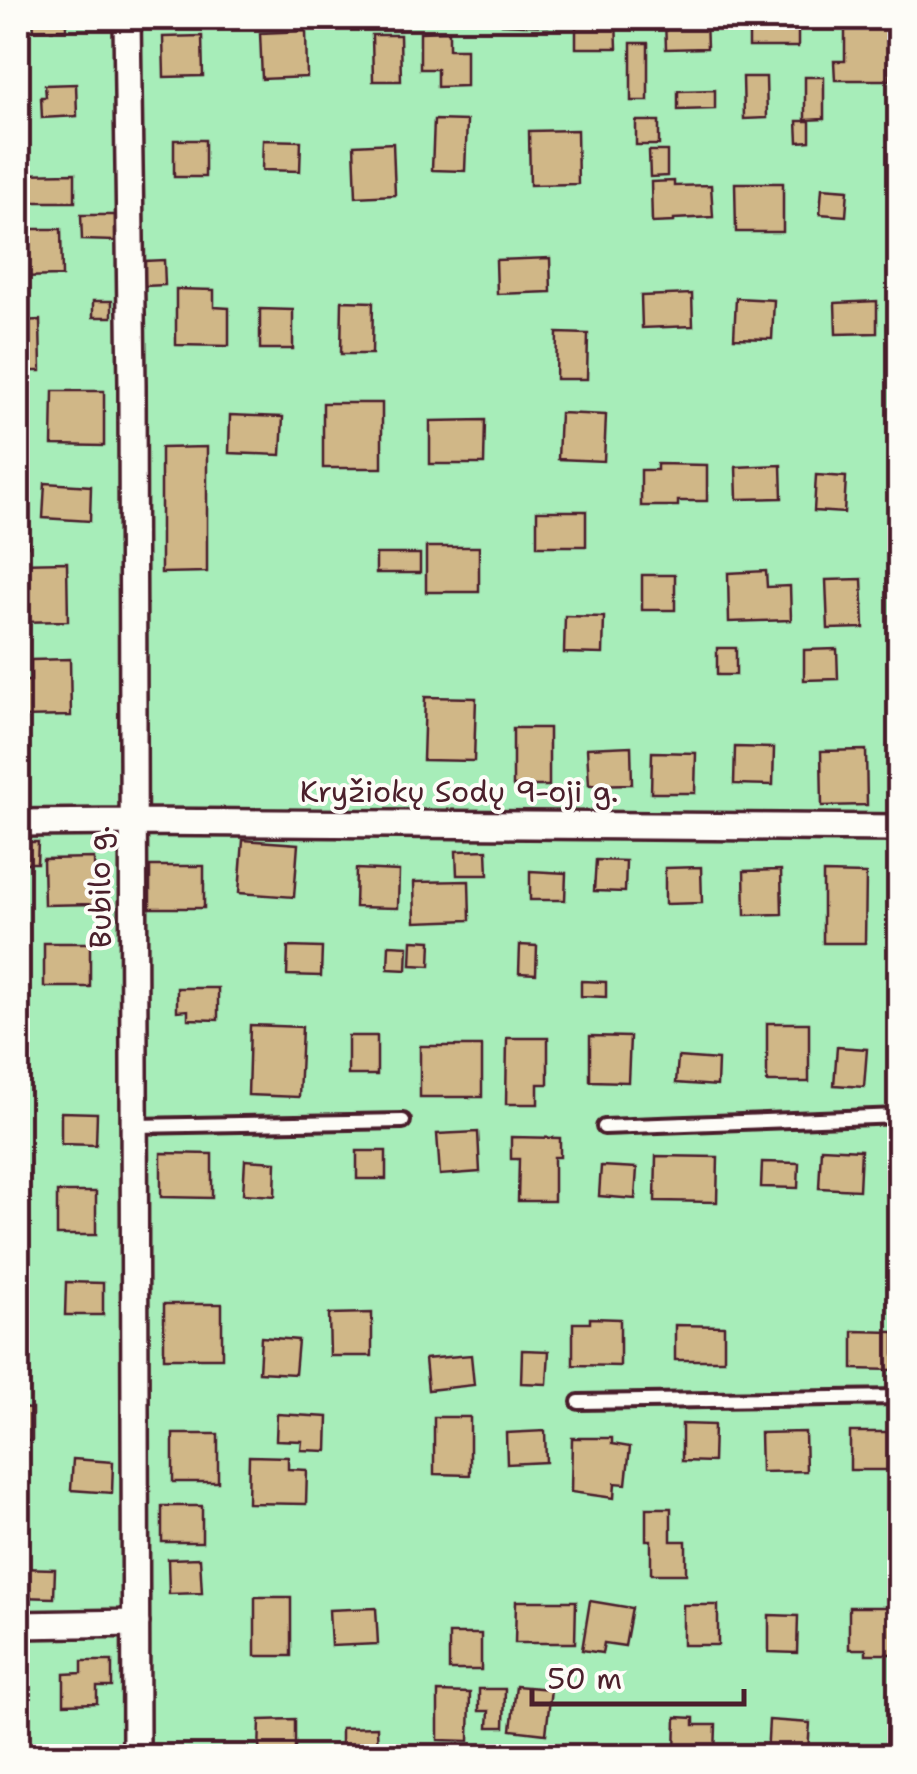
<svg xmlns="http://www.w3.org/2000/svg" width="917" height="1774" viewBox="0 0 917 1774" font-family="'Shantell Sans',sans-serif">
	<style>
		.green { fill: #a7edb9; stroke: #788672; stroke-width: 2.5 }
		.building { fill: #d0b787; stroke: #4a1f2b; stroke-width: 2.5 }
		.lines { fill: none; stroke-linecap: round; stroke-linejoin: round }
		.service-casing { stroke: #4a1f2b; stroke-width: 20 }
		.minor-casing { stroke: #4a1f2b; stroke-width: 32 }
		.service { stroke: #fdfcf7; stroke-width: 12 }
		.minor { stroke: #fdfcf7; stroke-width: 25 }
		.labels { text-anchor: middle; stroke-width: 8; stroke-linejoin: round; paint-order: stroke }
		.street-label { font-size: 30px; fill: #4a1f2b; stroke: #fdfcf7 }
	</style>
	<rect width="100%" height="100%" fill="#f0e7d5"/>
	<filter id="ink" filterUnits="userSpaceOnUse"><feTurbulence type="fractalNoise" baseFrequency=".01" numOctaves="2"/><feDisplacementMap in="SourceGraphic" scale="20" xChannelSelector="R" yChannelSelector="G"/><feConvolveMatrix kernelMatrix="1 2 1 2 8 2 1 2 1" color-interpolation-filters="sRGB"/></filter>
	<g filter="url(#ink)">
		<!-- green -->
		<path class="green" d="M 18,18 L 899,18 L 899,1756 L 18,1756 Z"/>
		<!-- building -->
		<path class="building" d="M 33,18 L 88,18 L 88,20 L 66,21 L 66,29 L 34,30 Z
			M 502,18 L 548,18 L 548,26 L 502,24 Z
			M 576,18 L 616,18 L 617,48 L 576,48 Z
			M 665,18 L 706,18 L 707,48 L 666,49 Z
			M 749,18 L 813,18 L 813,27 L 798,27 L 798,47 L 749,47 Z
			M 845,20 L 899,20 L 898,58 L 889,58 L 890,80 L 835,80 L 834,61 L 845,61 Z
			M 306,31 L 307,77 L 262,79 L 260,33 Z
			M 449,31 L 449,49 L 466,49 L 466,86 L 437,87 L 437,69 L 420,69 L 420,32 Z
			M 372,35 L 400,35 L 401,81 L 373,81 Z
			M 202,36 L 203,76 L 164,77 L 163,37 Z
			M 631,43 L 648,43 L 648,101 L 631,101 Z
			M 743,77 L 766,77 L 767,118 L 744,119 Z
			M 805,77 L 824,77 L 824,119 L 805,120 Z
			M 76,84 L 77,116 L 42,118 L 41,97 L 46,97 L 45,85 Z
			M 715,90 L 715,109 L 678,110 L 678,91 Z
			M 434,120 L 467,121 L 465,171 L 432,170 Z
			M 636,121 L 659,121 L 659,145 L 636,145 Z
			M 797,121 L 810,121 L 810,141 L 798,142 Z
			M 577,130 L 578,184 L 530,185 L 529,131 Z
			M 174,140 L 205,140 L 205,177 L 174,177 Z
			M 263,140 L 301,141 L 300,171 L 262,170 Z
			M 393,143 L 395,195 L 356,197 L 354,145 Z
			M 649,151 L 667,151 L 667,176 L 650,177 Z
			M 75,173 L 75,202 L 18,202 L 18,174 Z
			M 674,181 L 674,186 L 711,185 L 713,217 L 674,219 L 674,222 L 652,223 L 651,182 Z
			M 735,183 L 783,183 L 783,232 L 736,232 Z
			M 822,188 L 848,190 L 846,216 L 820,214 Z
			M 81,215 L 115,215 L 115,241 L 82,240 Z
			M 18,229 L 61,229 L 62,276 L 18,277 Z
			M 550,258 L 551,292 L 497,294 L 496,260 Z
			M 164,260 L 165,285 L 145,286 L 144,261 Z
			M 176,289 L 214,290 L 214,307 L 229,308 L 229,346 L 176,345 Z
			M 692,294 L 693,326 L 642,328 L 641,296 Z
			M 736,298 L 774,300 L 772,339 L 734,338 Z
			M 93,301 L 112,301 L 112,317 L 93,317 Z
			M 342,301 L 373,302 L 372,354 L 341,354 Z
			M 877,301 L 877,333 L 836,334 L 835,303 Z
			M 260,309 L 293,310 L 293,349 L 260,349 Z
			M 40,320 L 41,371 L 18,371 L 18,321 Z
			M 557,333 L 588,334 L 587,379 L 556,379 Z
			M 53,391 L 104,391 L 104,446 L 52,445 Z
			M 323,403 L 382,403 L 382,468 L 323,468 Z
			M 560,413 L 606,415 L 604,461 L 558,459 Z
			M 230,415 L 283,417 L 281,455 L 229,453 Z
			M 485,420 L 484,464 L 430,464 L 430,421 Z
			M 207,447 L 207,572 L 161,573 L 161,448 Z
			M 657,464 L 707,465 L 707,501 L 678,501 L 678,506 L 641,506 L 641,470 L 657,470 Z
			M 781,465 L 782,498 L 737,499 L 736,467 Z
			M 891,472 L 900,472 L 900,512 L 890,512 Z
			M 816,475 L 846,477 L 844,513 L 814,511 Z
			M 45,483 L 91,486 L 90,521 L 43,518 Z
			M 537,511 L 586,511 L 586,546 L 537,546 Z
			M 18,524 L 27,524 L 28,546 L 18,546 Z
			M 426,547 L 479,547 L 479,592 L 426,592 Z
			M 376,554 L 420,554 L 420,573 L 376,573 Z
			M 67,562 L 68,621 L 18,622 L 18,563 Z
			M 766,571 L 767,587 L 790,586 L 791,620 L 729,622 L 728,573 Z
			M 642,575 L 675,575 L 675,610 L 642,610 Z
			M 862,579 L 864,628 L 828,629 L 826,580 Z
			M 565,616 L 604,617 L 603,654 L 564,653 Z
			M 717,648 L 736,648 L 736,675 L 717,675 Z
			M 837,649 L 838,679 L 804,680 L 804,650 Z
			M 70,659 L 71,716 L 18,717 L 18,681 L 31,681 L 31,660 Z
			M 425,697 L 476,698 L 474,761 L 423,760 Z
			M 513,728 L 549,728 L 549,786 L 513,786 Z
			M 631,746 L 632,784 L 589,785 L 587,748 Z
			M 735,747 L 774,748 L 773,785 L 734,784 Z
			M 866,750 L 867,805 L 822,806 L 821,751 Z
			M 652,752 L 696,753 L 695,793 L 651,793 Z
			M 243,840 L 298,844 L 294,897 L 239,893 Z
			M 18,842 L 38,842 L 37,863 L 18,863 Z
			M 487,850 L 488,875 L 457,875 L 456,851 Z
			M 94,858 L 95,904 L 44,905 L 43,859 Z
			M 596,860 L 626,861 L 625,892 L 594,891 Z
			M 150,866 L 204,866 L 204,908 L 150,908 Z
			M 701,867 L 702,903 L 665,904 L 665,868 Z
			M 356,869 L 399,871 L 398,908 L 355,907 Z
			M 781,870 L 782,914 L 745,915 L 744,871 Z
			M 530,871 L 566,873 L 565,900 L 530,900 Z
			M 823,873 L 866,874 L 865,943 L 823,943 Z
			M 469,881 L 470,920 L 415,922 L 414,882 Z
			M 412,940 L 431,941 L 430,966 L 411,965 Z
			M 44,943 L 90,943 L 90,987 L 44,987 Z
			M 389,945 L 408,946 L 407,970 L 388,969 Z
			M 520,945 L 537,946 L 536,974 L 519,973 Z
			M 288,947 L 322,948 L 321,976 L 287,975 Z
			M 891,950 L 900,950 L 900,970 L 890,969 Z
			M 581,981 L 606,982 L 606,997 L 581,996 Z
			M 177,988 L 218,988 L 218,1020 L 188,1019 L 188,1010 L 177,1011 Z
			M 767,1023 L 809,1023 L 809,1082 L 767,1082 Z
			M 250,1025 L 302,1027 L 299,1097 L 248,1095 Z
			M 348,1036 L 377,1036 L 377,1075 L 348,1075 Z
			M 590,1036 L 630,1037 L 628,1082 L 590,1081 Z
			M 507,1038 L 548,1038 L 548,1084 L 538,1084 L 538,1104 L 506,1104 Z
			M 420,1046 L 482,1046 L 482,1097 L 420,1097 Z
			M 837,1047 L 867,1049 L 864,1087 L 834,1085 Z
			M 678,1057 L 718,1060 L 717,1086 L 676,1083 Z
			M 61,1112 L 97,1113 L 96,1145 L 61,1144 Z
			M 478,1132 L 480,1172 L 440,1175 L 437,1134 Z
			M 511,1137 L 560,1138 L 560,1157 L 554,1157 L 554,1201 L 518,1201 L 519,1159 L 511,1159 Z
			M 888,1146 L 900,1146 L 900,1186 L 888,1185 Z
			M 821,1148 L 861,1150 L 859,1190 L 819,1188 Z
			M 357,1151 L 386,1151 L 386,1179 L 357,1179 Z
			M 161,1153 L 212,1154 L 212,1198 L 161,1197 Z
			M 656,1156 L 718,1157 L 717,1202 L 655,1201 Z
			M 245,1160 L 276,1162 L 275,1196 L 243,1194 Z
			M 762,1162 L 799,1163 L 798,1188 L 761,1187 Z
			M 601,1166 L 637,1168 L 635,1199 L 599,1196 Z
			M 57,1192 L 96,1192 L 96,1235 L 57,1235 Z
			M 66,1282 L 103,1283 L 103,1315 L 65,1315 Z
			M 164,1304 L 222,1304 L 222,1358 L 164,1358 Z
			M 372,1313 L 372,1356 L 330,1356 L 329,1314 Z
			M 590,1318 L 620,1319 L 620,1366 L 573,1365 L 573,1323 L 590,1323 Z
			M 675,1325 L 724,1326 L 724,1360 L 675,1360 Z
			M 853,1331 L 894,1332 L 894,1370 L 853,1369 Z
			M 261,1337 L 298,1340 L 295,1374 L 259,1372 Z
			M 522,1350 L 549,1351 L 547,1384 L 521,1383 Z
			M 471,1355 L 474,1385 L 428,1390 L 425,1359 Z
			M 18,1408 L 32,1409 L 32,1441 L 18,1441 Z
			M 277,1414 L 328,1417 L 327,1451 L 301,1450 L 302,1441 L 276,1440 Z
			M 434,1417 L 470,1417 L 470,1475 L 434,1474 Z
			M 682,1424 L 714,1425 L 713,1462 L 682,1461 Z
			M 545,1431 L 546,1462 L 507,1464 L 506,1433 Z
			M 805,1432 L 806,1471 L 761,1472 L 760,1433 Z
			M 850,1432 L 899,1432 L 899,1470 L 850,1470 Z
			M 173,1434 L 218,1434 L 218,1482 L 173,1482 Z
			M 572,1438 L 612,1438 L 612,1444 L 630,1447 L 626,1484 L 615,1483 L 614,1498 L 571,1492 Z
			M 249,1456 L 288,1457 L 288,1469 L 307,1470 L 306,1504 L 248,1503 Z
			M 73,1459 L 113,1462 L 112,1493 L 71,1490 Z
			M 162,1506 L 202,1506 L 202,1542 L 162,1542 Z
			M 646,1508 L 671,1508 L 671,1541 L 686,1541 L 686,1574 L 651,1574 L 651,1540 L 646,1540 Z
			M 200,1558 L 202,1593 L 169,1594 L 168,1559 Z
			M 18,1568 L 55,1569 L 54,1598 L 18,1597 Z
			M 255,1597 L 291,1597 L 291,1656 L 255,1656 Z
			M 516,1601 L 576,1601 L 575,1643 L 515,1643 Z
			M 590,1601 L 632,1608 L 625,1646 L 604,1643 L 602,1653 L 582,1650 Z
			M 683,1605 L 718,1605 L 718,1645 L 683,1645 Z
			M 849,1607 L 900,1607 L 900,1654 L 866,1654 L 866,1649 L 849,1649 Z
			M 376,1608 L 378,1644 L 331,1646 L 329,1610 Z
			M 769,1615 L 798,1616 L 797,1653 L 769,1652 Z
			M 449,1634 L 481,1634 L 481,1670 L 449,1670 Z
			M 82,1661 L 112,1661 L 112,1687 L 97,1687 L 97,1703 L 64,1704 L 64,1674 L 82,1673 Z
			M 516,1686 L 551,1689 L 546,1734 L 511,1730 Z
			M 479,1689 L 505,1689 L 504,1727 L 488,1727 L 489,1711 L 479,1711 Z
			M 438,1692 L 470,1693 L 469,1741 L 438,1740 Z
			M 676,1717 L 694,1718 L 694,1725 L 716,1725 L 715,1756 L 675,1756 Z
			M 295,1719 L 295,1755 L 259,1755 L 260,1720 Z
			M 769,1720 L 810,1723 L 808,1751 L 817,1752 L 817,1756 L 767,1756 Z
			M 377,1727 L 378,1756 L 341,1756 L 341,1728 Z
			M 66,1743 L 102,1745 L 101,1756 L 65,1756 Z"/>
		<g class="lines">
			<!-- service casing -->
			<g class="service-casing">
				<path id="service" d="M 135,1126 L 403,1121
					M 604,1127 L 900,1116
					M 579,1402 L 900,1397"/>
			</g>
			<!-- minor casing -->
			<g class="minor-casing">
				<path id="minor" d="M 127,18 L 132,386 L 136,1756
					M 18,823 L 131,822 L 900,828
					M 18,1625 L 136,1623"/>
			</g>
			<!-- service -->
			<use href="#service" class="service"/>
			<!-- minor -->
			<use href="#minor" class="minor"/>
		</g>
	</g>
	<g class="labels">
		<!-- street labels -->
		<g class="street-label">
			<text x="459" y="802">Kryžiokų Sodų 9-oji g.</text>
			<text transform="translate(100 887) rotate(-91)" y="10">Bubilo g.</text>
		</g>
	</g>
	<!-- margin -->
	<rect width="917" height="1774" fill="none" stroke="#fdfcf7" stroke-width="60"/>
	<rect x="30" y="30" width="857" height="1714" fill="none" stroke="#4a1f2b" stroke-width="4" filter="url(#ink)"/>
	<!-- scale -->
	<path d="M532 1689v15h212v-15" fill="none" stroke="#4a1f2b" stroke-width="5"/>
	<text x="547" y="1689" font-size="30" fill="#4a1f2b" stroke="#fdfcf7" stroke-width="8" paint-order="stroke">50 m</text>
</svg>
